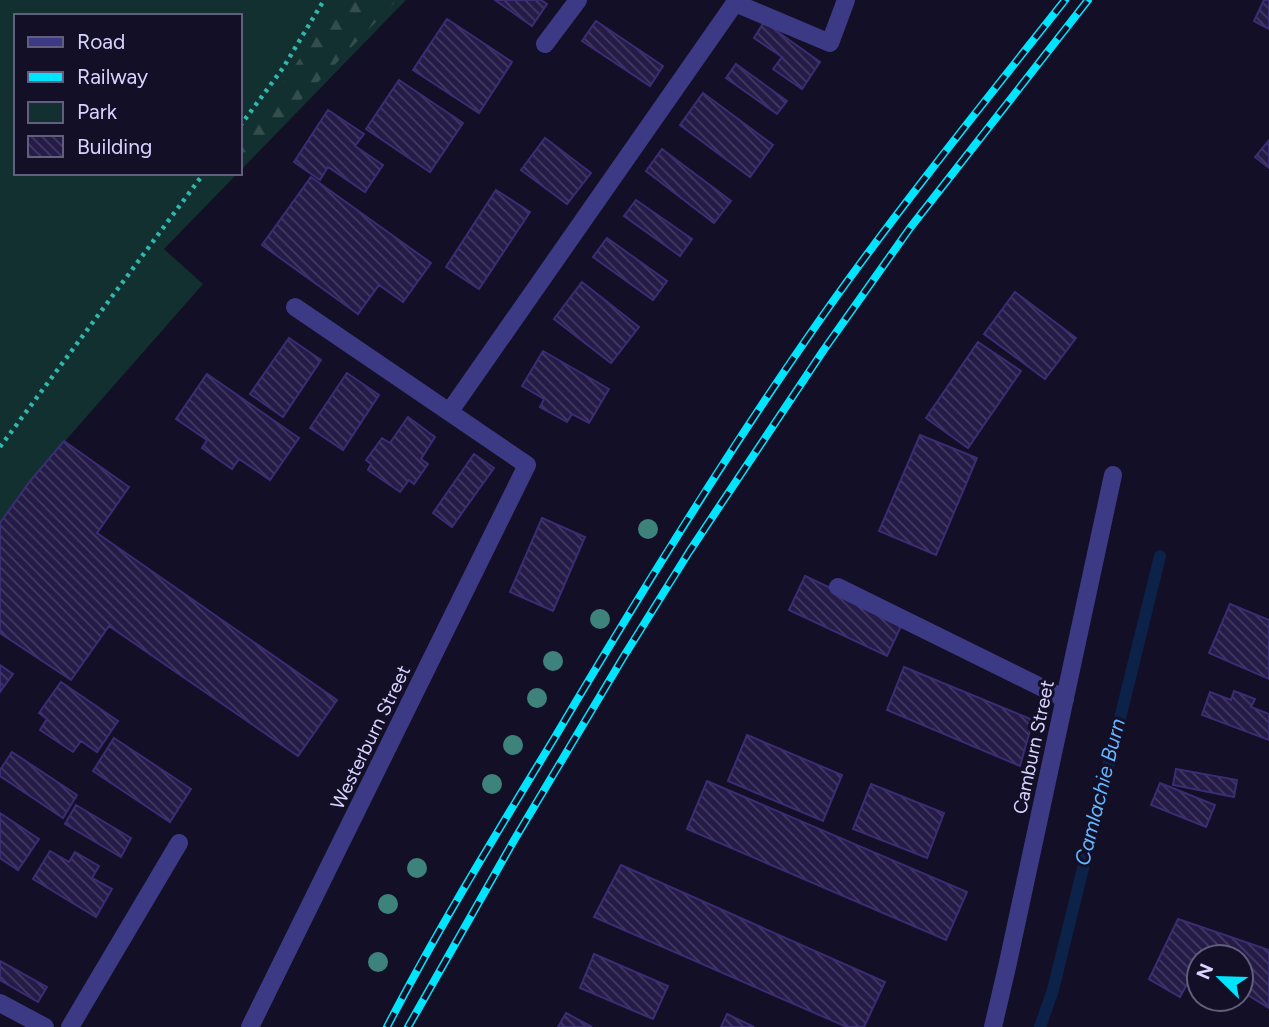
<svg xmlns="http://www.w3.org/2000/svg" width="1269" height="1027" viewBox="0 0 1269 1027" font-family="Figtree,sans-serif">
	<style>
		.green { fill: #12302f }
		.forest { fill: url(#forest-firs) }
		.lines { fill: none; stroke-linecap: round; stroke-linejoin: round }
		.stream { stroke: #0c2248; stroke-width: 12 }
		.building { fill: url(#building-back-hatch); stroke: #3b2d73; stroke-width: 2 }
		.path { stroke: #2fb8b0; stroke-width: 4.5; stroke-dasharray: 3.5 5; stroke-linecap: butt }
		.service { stroke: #3d3a85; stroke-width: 18 }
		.minor { stroke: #3d3a85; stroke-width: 18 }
		.rail-casing { stroke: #00e5ff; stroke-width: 8 }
		.rail { stroke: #130f26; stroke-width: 5; stroke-dasharray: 16; stroke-linecap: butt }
		.tree { fill: #3d827b }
		.labels { text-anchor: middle; stroke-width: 6; stroke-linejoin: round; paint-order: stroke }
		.street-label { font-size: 19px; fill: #d9d4ff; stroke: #130f26 }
		.water-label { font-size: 21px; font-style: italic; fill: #62b6ff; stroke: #130f26 }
	</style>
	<defs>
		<pattern id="forest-firs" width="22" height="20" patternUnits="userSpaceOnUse" patternTransform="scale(1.75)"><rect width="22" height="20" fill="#12302f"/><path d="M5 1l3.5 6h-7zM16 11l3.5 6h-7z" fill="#344d4e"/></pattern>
		<pattern id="building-back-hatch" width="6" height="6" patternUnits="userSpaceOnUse" patternTransform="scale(1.75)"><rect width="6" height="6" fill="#241b47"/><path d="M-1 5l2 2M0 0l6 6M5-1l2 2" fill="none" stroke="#433b63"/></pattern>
	</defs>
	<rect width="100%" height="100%" fill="#130f26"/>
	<!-- green -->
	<path class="green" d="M 0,0 L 406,0 L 240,171 L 240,16 L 16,16 L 16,173 L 238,173 L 164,249 L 203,284 L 30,481 L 0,523 Z"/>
	<!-- forest -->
	<path class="forest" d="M 340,0 L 397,0 L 240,163 L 240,145 Z"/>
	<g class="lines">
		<!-- stream -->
		<path class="stream" d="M 1040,1027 L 1053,990 L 1160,556"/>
	</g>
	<!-- building -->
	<path class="building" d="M 495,0 L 541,0 L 547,4 L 532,26 Z
		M 1264,0 L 1269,0 L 1269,29 L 1254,21 Z
		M 447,19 L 512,62 L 479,113 L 413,70 Z
		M 596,21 L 663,66 L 650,86 L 582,41 Z
		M 764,22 L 820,62 L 802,89 L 773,69 L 782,57 L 754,38 Z
		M 736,64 L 787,101 L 777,114 L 726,78 Z
		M 399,80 L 463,123 L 430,172 L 366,129 Z
		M 703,93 L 773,145 L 750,177 L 680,125 Z
		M 328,110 L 364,134 L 355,146 L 383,165 L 365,192 L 328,167 L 320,180 L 294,162 Z
		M 545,138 L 591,173 L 567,204 L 521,170 Z
		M 1269,140 L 1269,168 L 1255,157 Z
		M 662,149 L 731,201 L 714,223 L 646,171 Z
		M 311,177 L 431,263 L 403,302 L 379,285 L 358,314 L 262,245 Z
		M 496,190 L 530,212 L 479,289 L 446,267 Z
		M 636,200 L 692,239 L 680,256 L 624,216 Z
		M 607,238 L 667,281 L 653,300 L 593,257 Z
		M 582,282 L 639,327 L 611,363 L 554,319 Z
		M 1015,292 L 1076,338 L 1045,379 L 984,334 Z
		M 289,338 L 321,360 L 283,417 L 250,394 Z
		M 978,342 L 1021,371 L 968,448 L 926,418 Z
		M 543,351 L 609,389 L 589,423 L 572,414 L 567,422 L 540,407 L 544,399 L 522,386 Z
		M 347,373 L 379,395 L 343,450 L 310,428 Z
		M 207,374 L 299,438 L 270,480 L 239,459 L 232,469 L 202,448 L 207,440 L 176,419 Z
		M 408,417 L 435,437 L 421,459 L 428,464 L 414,484 L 409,480 L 400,492 L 368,470 L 371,464 L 366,460 L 382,438 L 390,443 Z
		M 920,435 L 977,458 L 936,555 L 879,531 Z
		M 64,441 L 129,487 L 97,533 L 337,700 L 298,756 L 109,626 L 71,680 L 0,633 L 0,523 L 30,481 Z
		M 474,454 L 494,468 L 452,527 L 433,513 Z
		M 542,518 L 585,537 L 553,611 L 510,592 Z
		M 805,576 L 903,622 L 887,656 L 789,610 Z
		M 1230,604 L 1269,620 L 1269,679 L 1209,653 Z
		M 0,665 L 13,674 L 0,692 Z
		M 904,667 L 1033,720 L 1020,766 L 887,710 Z
		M 61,682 L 118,721 L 97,752 L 81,741 L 73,752 L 40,730 L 47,719 L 39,713 Z
		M 1234,691 L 1255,699 L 1251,707 L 1269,714 L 1269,740 L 1202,715 L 1210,692 L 1231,700 Z
		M 747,735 L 842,775 L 823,821 L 728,781 Z
		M 114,738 L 191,789 L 170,822 L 93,771 Z
		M 12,752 L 77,795 L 63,818 L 0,776 L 0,770 Z
		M 1176,769 L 1237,780 L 1234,797 L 1173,785 Z
		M 707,781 L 967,892 L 946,940 L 687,829 Z
		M 1160,783 L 1215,805 L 1206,827 L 1151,805 Z
		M 871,784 L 944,813 L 927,858 L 853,829 Z
		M 76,805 L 131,838 L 121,857 L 65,824 Z
		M 0,813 L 39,839 L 18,870 L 0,858 Z
		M 50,851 L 69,862 L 75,852 L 99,866 L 92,878 L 112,889 L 96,917 L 33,879 Z
		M 621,865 L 885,982 L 864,1027 L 847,1027 L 594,917 Z
		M 1178,919 L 1269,950 L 1269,1008 L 1241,991 L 1241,957 L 1199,957 L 1199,967 L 1197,966 L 1180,997 L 1149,979 Z
		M 594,954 L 668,986 L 653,1019 L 580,988 Z
		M 0,961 L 47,987 L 38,1002 L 0,980 Z
		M 566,1013 L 592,1027 L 558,1027 Z
		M 727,1014 L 754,1027 L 721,1027 Z"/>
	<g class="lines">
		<!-- path -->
		<path class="path" d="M 240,126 L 283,68 L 324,0
			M 0,447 L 204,173"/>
		<!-- service -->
		<path class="service" d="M 735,3 L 830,43 L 846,0
			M 545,44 L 578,0
			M 450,411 L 737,0
			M 838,587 L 1065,699
			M 0,1003 L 45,1027
			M 70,1027 L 179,843
			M 250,1027 L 527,465 L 295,307"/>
		<!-- minor -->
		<path class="minor" d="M 993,1027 L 1007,967 L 1113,475"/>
		<!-- rail casing -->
		<g class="rail-casing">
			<path id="rail" d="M 387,1027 C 438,928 497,833 555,737 C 642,590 732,444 831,304 C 905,200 986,100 1065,0
				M 408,1027 L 513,842 L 624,656 L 689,552 L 823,351 L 910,228 L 1088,0"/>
		</g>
		<!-- rail -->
		<use href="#rail" class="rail"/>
	</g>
	<!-- trees -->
	<g class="tree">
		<circle cx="648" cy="529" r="10"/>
		<circle cx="600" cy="619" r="10"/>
		<circle cx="553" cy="661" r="10"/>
		<circle cx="537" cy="698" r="10"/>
		<circle cx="513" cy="745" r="10"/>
		<circle cx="492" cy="784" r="10"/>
		<circle cx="417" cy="868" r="10"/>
		<circle cx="388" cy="904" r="10"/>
		<circle cx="378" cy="962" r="10"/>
	</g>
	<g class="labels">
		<!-- street labels -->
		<g class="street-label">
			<text transform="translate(370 737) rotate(-64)" y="7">Westerburn Street</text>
			<text transform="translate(1033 747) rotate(-78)" y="7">Camburn Street</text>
		</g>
		<!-- water labels -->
		<g class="water-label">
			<text transform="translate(1100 792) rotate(-76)" y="7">Camlachie Burn</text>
		</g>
	</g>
	<!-- legend -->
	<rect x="14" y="14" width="228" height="161" fill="#130f26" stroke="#625e7d" stroke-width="2"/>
	<rect x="28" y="37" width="35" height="10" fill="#3d3a85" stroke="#625e7d" stroke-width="2"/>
	<text x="77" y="49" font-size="21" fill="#d9d4ff">Road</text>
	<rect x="28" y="72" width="35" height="10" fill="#00e5ff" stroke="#625e7d" stroke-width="2"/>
	<text x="77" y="84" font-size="21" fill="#d9d4ff">Railway</text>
	<rect x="28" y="102" width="35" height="21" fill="#12302f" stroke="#625e7d" stroke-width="2"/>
	<text x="77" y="119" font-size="21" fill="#d9d4ff">Park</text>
	<rect x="28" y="136" width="35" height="21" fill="url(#building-back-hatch)" stroke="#625e7d" stroke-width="2"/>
	<text x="77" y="154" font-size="21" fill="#d9d4ff">Building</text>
	<!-- north arrow -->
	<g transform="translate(1220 978) rotate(293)"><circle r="33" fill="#130f26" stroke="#625e7d" stroke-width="2"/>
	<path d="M0-5L12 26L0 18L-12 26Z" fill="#00e5ff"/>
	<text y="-10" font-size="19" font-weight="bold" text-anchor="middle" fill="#d9d4ff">N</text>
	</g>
</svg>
